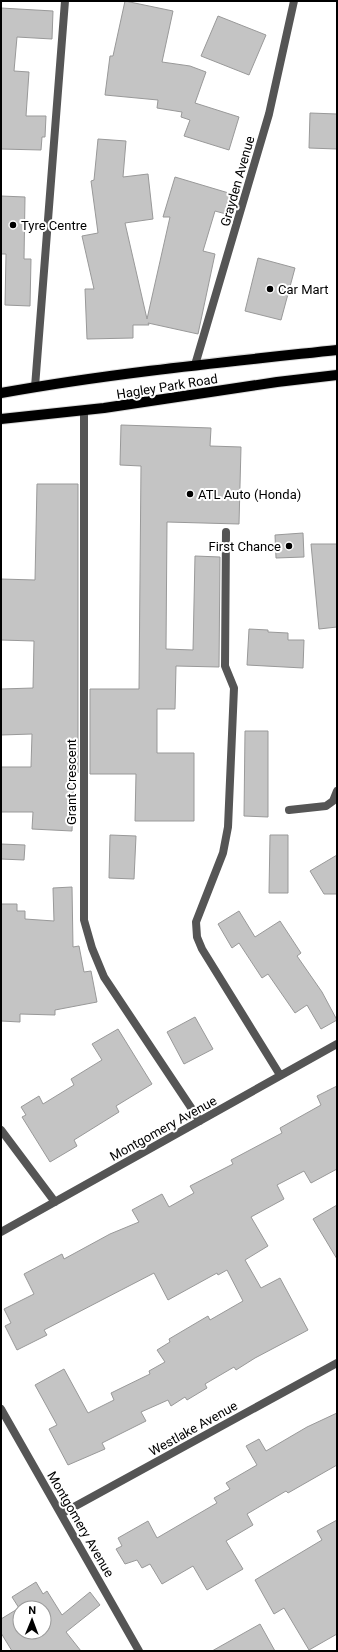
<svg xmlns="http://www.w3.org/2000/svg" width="338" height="1652" viewBox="0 0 338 1652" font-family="Roboto,sans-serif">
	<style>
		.building { fill: #c4c4c4; stroke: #999; fill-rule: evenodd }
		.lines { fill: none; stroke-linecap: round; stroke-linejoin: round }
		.primary-casing { stroke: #dbdbdb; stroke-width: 12 }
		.minor { stroke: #555; stroke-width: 8 }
		.primary { stroke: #000; stroke-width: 10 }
		.poi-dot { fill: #000; stroke: #fff; stroke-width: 1.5 }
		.labels { text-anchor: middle; stroke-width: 4; stroke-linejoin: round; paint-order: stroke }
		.street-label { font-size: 13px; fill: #000; stroke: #fff }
		.poi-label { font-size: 13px; fill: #000; stroke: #fff; text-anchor: start }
	</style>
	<rect width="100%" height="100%" fill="#fff"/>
	<!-- building -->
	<path class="building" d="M 125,1 L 173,11 L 162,62 L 190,66 L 206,72 L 195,103 L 239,117 L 229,150 L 184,136 L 190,120 L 181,117 L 182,112 L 157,108 L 158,100 L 105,95 L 110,56 L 113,56 Z
		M 1,8 L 53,11 L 52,39 L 17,37 L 14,71 L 29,72 L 26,116 L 46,116 L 45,137 L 42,137 L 41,150 L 1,149 Z
		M 218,16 L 266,35 L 249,75 L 201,56 Z
		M 310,113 L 337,114 L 337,149 L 309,148 Z
		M 98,139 L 126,141 L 123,177 L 148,174 L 153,219 L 125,223 L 147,319 L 170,217 L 163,217 L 175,177 L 232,194 L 226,214 L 215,211 L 203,251 L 215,254 L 198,334 L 148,323 L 149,325 L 133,325 L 133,338 L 87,339 L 85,289 L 94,289 L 82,236 L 98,233 L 91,181 L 94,180 Z
		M 1,196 L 25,197 L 24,259 L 31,259 L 30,306 L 5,305 L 6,254 L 1,254 Z
		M 258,258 L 295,268 L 281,320 L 245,311 Z
		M 121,425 L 211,428 L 210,446 L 241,447 L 239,524 L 167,522 L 166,649 L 193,650 L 195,556 L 220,557 L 219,667 L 176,666 L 175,709 L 157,709 L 157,753 L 194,753 L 194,821 L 135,821 L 136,774 L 90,774 L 90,689 L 139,689 L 141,466 L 120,465 Z
		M 37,484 L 78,484 L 78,773 L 74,773 L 72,831 L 32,829 L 33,812 L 1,812 L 1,767 L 31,767 L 32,734 L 1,735 L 1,689 L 33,688 L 34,641 L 1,640 L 1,579 L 35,580 Z
		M 303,533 L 304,557 L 276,558 L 275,535 Z
		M 311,544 L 337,544 L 337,627 L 319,629 Z
		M 249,629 L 268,630 L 268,632 L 288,633 L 288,640 L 304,640 L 303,668 L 247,665 Z
		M 245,731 L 268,731 L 268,817 L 244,816 Z
		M 110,835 L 136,836 L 134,879 L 109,878 Z
		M 270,835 L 288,835 L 288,893 L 269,893 Z
		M 1,844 L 25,845 L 24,860 L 1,859 Z
		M 337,855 L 337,894 L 324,894 L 310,871 Z
		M 72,887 L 73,947 L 79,946 L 84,972 L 91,971 L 97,1002 L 55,1010 L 55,1015 L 20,1014 L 20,1022 L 1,1021 L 1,904 L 17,904 L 17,911 L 25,911 L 25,919 L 54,921 L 53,888 Z
		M 239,911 L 255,937 L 280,921 L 301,953 L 297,956 L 322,992 L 337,1020 L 321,1029 L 307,1005 L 295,1013 L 268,974 L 262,978 L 239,943 L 232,948 L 218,924 Z
		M 195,1017 L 213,1049 L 184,1064 L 167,1032 Z
		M 118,1029 L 152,1084 L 116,1106 L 119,1112 L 74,1140 L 77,1146 L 50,1162 L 22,1117 L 26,1115 L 21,1107 L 39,1096 L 43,1104 L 74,1085 L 71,1079 L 102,1060 L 92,1044 Z
		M 337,1086 L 337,1169 L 311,1183 L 304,1171 L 277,1185 L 284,1199 L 251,1217 L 268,1246 L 245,1260 L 261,1288 L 280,1278 L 308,1330 L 255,1358 L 236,1370 L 234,1367 L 205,1384 L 207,1388 L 187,1400 L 185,1397 L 171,1406 L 168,1400 L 141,1412 L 146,1421 L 102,1443 L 105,1449 L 68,1465 L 49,1429 L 57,1425 L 35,1385 L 64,1369 L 88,1413 L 114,1400 L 111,1393 L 150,1374 L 149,1371 L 165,1362 L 157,1350 L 170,1342 L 169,1339 L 208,1316 L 210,1320 L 243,1301 L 227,1270 L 218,1275 L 217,1273 L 168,1300 L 154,1273 L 44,1330 L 47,1335 L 17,1350 L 5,1326 L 11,1323 L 4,1309 L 34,1294 L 24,1274 L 62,1254 L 64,1259 L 110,1234 L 139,1222 L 132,1210 L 162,1194 L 169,1207 L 194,1193 L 190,1186 L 233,1164 L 231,1160 L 282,1133 L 280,1128 L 321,1105 L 317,1096 Z
		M 337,1205 L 337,1259 L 313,1219 Z
		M 337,1413 L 337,1465 L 288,1493 L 286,1491 L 247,1514 L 253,1525 L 226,1541 L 243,1569 L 207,1590 L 193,1566 L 162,1584 L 150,1564 L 142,1568 L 137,1560 L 125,1564 L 116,1549 L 122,1546 L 118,1538 L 148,1521 L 157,1538 L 217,1503 L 214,1498 L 230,1489 L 226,1483 L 257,1465 L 246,1446 L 259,1439 L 266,1451 L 307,1427 Z
		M 337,1520 L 337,1634 L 309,1650 L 284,1608 L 274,1614 L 255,1580 L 322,1540 L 317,1531 Z
		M 36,1582 L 43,1594 L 47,1591 L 62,1615 L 90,1592 L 100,1605 L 66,1632 L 81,1651 L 12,1651 L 1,1633 L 1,1619 L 19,1608 L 12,1597 ZM 20,1608 L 44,1608 L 44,1632 L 20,1632 Z
		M 260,1624 L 275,1651 L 212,1651 Z"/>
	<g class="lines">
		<!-- primary casing -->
		<g class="primary-casing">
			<path id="primary" d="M 1,393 C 112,373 225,362 337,350
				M 1,419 L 104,408 L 277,382 L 337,375"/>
		</g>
		<!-- minor -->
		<path class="minor" d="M 195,365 L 269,114 L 294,1
			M 35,387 L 65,1
			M 84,411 L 84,920 L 92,948 L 104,977 L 200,1121
			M 226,532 L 225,666 L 234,688 L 228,827 L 223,853 L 196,922 L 197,937 L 202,949 L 280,1075
			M 289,810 L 326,806 L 333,801 L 337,791
			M 1,1130 L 55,1202
			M 1,1232 L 337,1044
			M 1,1409 L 139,1651
			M 61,1514 L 337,1363"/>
		<!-- primary -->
		<use href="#primary" class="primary"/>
	</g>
	<!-- markers -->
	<g class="poi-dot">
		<circle cx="13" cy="225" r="4"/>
		<circle cx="270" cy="289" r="4"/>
		<circle cx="190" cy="494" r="4"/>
		<circle cx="289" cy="546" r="4"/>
	</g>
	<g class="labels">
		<!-- street labels -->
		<g class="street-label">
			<text transform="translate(237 181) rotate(-74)" y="5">Grayden Avenue</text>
			<text transform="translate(167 386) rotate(-9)" y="5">Hagley Park Road</text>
			<text transform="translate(71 782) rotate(-90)" y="5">Grant Crescent</text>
			<text transform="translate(163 1128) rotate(-29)" y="5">Montgomery Avenue</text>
			<text transform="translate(193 1428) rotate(-29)" y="5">Westlake Avenue</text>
			<text transform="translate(81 1524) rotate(60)" y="5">Montgomery Avenue</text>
		</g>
		<!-- poi labels -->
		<g class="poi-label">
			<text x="21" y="230">Tyre Centre</text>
			<text x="278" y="294">Car Mart</text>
			<text x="198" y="499">ATL Auto (Honda)</text>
			<text x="281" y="551" text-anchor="end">First Chance</text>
		</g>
	</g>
	<!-- border -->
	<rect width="338" height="1652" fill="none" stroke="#000000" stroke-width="4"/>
	<!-- north arrow -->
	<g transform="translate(32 1620) rotate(1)"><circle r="19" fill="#ffffff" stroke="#999999"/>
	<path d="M0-3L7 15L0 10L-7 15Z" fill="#000000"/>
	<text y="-6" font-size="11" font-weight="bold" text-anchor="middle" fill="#000000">N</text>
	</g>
</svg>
